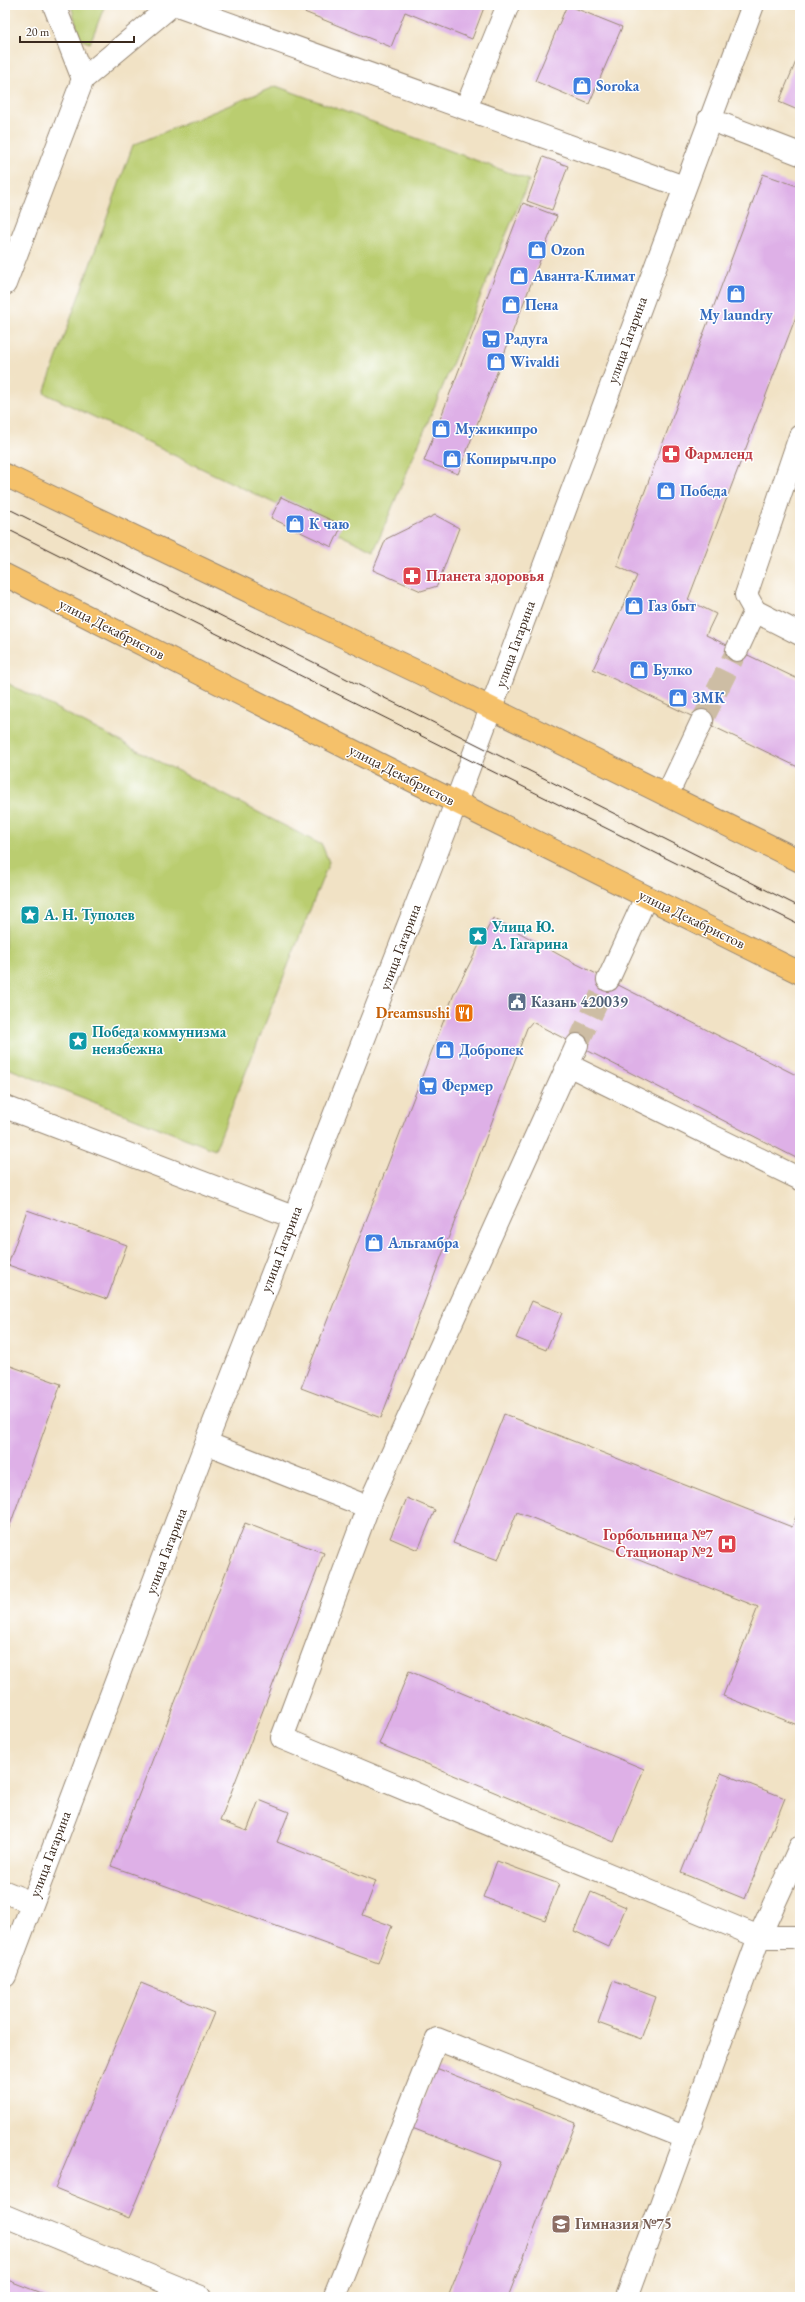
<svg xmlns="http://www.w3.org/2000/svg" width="805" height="2302" viewBox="0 0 805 2302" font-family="'EB Garamond',serif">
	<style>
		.green { fill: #bacd70; stroke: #7a7c47 }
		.building { fill: #deb0e7 }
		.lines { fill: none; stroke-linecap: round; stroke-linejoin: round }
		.minor-tunnel { stroke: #cdbda4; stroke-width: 22; stroke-dasharray: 22 11; stroke-linecap: butt }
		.minor-casing { stroke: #968672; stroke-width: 24 }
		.major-casing { stroke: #968672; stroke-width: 24 }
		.minor { stroke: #fff; stroke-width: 22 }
		.major { stroke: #f5c16b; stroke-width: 22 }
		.tram { stroke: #3b2a1e; stroke-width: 1 }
		.labels { text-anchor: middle; stroke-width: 3; stroke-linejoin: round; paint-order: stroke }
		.shop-label { font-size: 15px; font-weight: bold; fill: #366cbe; stroke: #fff; text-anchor: start }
		.street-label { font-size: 15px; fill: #3b2a1e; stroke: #fff }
		.health-label { font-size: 15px; font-weight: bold; fill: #be3a42; stroke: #fff; text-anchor: start }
		.culture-label { font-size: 15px; font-weight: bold; fill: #0d838f; stroke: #fff; text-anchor: start }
		.service-label { font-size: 15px; font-weight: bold; fill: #4e5e75; stroke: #fff; text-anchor: start }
		.food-label { font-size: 15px; font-weight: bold; fill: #c56008; stroke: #fff; text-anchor: end }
		.education-label { font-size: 15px; font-weight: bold; fill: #785e54; stroke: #fff; text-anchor: start }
	</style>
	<rect width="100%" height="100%" fill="#fff"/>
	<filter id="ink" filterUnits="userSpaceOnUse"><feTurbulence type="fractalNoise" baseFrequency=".025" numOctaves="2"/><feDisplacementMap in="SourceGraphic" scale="8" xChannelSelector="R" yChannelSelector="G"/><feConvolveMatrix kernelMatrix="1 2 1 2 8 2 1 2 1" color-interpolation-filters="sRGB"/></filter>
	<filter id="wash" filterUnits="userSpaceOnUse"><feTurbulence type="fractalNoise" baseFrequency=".012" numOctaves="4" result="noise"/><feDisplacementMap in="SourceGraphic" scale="16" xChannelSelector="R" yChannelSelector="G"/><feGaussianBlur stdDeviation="0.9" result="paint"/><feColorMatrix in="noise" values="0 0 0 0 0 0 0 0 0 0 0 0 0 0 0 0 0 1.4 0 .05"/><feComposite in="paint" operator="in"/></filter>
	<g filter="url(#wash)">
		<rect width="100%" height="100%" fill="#f1e2c5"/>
		<!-- green -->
		<path class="green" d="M 71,5 L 105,5 L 90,43 L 80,39 Z
			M 276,86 L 529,180 L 374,551 L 44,393 L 133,145 Z
			M 5,682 L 322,845 L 329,862 L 215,1150 L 5,1067 Z"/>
		<g id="blocks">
			<!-- building -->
			<path class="building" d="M 287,5 L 485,5 L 472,39 L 405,12 L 391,47 Z
				M 567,5 L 622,27 L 589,104 L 535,81 Z
				M 800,52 L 800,111 L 779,102 Z
				M 543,157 L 568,166 L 552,210 L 527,201 Z
				M 763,174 L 800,187 L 800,306 L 688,600 L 716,614 L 706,635 L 800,680 L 800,768 L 593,669 L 637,576 L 617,566 Z
				M 523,203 L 557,216 L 458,474 L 424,461 Z
				M 281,497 L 342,525 L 332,547 L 271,518 Z
				M 435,515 L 459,528 L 437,586 L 421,591 L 373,570 L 386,539 Z
				M 493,918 L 565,958 L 800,1077 L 800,1160 L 532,1022 L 527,1028 L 381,1418 L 301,1388 L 454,994 Z
				M 27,1210 L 127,1245 L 107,1299 L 8,1265 Z
				M 532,1301 L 562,1313 L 546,1350 L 516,1338 Z
				M 5,1364 L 61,1384 L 5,1539 Z
				M 504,1414 L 792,1527 L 800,1506 L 800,1726 L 723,1696 L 758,1607 L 517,1512 L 498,1560 L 453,1543 Z
				M 407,1498 L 435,1510 L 418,1550 L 390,1538 Z
				M 245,1523 L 324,1553 L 220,1821 L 247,1831 L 259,1800 L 289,1812 L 277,1842 L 376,1881 L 363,1915 L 392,1926 L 378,1963 L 111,1866 Z
				M 409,1671 L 644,1769 L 614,1842 L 379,1744 Z
				M 721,1773 L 785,1798 L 745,1899 L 681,1873 Z
				M 497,1861 L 559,1884 L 545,1920 L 483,1897 Z
				M 591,1892 L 626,1907 L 609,1947 L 574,1931 Z
				M 613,1981 L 656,1997 L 641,2039 L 598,2023 Z
				M 141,1983 L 214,2013 L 129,2218 L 55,2188 Z
				M 436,2068 L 576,2123 L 508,2297 L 448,2297 L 501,2162 L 412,2128 Z
				M 5,2279 L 51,2297 L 5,2297 Z"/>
		</g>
	</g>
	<g filter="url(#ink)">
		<use href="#blocks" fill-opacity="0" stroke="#968672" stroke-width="1"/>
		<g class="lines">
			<!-- minor-tunnel -->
			<path class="minor-tunnel" d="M 702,721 L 737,650
				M 577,1045 L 608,980"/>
			<!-- minor casing -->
			<g class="minor-casing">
				<path id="minor" d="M 54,5 L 83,79 L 172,5
					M 177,5 L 684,187
					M 466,108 L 508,5
					M 709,119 L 800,154
					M 5,284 L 83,79
					M 800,436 L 746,595 L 755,611 L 800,634
					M 737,650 L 755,611
					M 667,795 L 702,721
					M 608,980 L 646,897
					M 568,1065 L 577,1045
					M 5,1107 L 293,1217
					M 206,1443 L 368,1507
					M 800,1847 L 759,1937 L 794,1937 L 800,1939
					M 5,1892 L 32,1903
					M 5,1976 L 206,1443 L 446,829 L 753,5
					M 5,2216 L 201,2297
					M 334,2297 L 437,2039 L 684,2137
					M 627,2297 L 759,1937 L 282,1738 L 368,1507 L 568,1065 L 800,1179"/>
			</g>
			<!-- major casing -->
			<g class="major-casing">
				<path id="major" d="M 5,475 L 422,674 L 800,861
					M 5,575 L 381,765 L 800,973"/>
			</g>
			<!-- minor -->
			<use href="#minor" class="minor"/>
			<!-- major -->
			<use href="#major" class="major"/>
			<!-- tram -->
			<path class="tram" d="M 5,507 L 800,907
				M 5,528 L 800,925"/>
		</g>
	</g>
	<!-- icons -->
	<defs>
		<g id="shop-square" transform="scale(1)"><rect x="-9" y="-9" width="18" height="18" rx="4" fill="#3f7fe0" stroke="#fff"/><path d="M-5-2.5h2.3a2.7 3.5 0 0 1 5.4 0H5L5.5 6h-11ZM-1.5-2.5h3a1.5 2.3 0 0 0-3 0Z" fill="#fff"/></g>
		<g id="supermarket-square" transform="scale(1)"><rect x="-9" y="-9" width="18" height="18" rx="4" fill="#3f7fe0" stroke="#fff"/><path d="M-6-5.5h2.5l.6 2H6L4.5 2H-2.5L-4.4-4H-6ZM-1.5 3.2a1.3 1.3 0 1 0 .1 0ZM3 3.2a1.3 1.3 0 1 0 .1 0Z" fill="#fff"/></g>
		<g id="pharmacy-square" transform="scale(1)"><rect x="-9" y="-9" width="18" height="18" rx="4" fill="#e0444e" stroke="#fff"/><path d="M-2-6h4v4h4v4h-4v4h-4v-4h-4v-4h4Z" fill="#fff"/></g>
		<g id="sight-square" transform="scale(1)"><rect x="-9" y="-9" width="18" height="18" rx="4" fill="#0f9aa8" stroke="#fff"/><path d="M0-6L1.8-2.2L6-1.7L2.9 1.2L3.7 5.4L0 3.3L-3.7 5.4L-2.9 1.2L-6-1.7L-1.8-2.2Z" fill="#fff"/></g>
		<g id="civic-square" transform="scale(1)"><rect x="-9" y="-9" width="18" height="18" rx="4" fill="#5c6f8a" stroke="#fff"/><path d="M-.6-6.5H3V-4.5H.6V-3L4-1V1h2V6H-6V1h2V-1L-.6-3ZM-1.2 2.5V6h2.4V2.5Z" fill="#fff"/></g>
		<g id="restaurant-square" transform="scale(1)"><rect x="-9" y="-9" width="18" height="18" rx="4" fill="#e8710a" stroke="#fff"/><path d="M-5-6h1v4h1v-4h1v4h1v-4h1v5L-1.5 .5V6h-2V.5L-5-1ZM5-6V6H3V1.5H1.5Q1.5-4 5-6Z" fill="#fff"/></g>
		<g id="hospital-square" transform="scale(1)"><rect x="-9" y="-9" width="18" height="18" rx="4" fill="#e0444e" stroke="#fff"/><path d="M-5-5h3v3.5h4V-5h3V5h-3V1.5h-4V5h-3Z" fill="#fff"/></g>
		<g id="school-square" transform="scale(1)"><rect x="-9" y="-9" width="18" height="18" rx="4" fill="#8d6e63" stroke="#fff"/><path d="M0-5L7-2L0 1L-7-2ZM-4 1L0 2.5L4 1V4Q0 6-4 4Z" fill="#fff"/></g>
	</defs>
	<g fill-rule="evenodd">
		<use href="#shop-square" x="582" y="86"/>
		<use href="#shop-square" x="537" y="250"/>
		<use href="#shop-square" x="519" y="276"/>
		<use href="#shop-square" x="736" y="294"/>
		<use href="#shop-square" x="511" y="305"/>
		<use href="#supermarket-square" x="491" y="339"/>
		<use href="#shop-square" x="496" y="362"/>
		<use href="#shop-square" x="441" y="429"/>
		<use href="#pharmacy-square" x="671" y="454"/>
		<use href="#shop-square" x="452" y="459"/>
		<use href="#shop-square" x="666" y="491"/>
		<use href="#shop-square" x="295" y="524"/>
		<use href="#pharmacy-square" x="412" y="576"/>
		<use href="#shop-square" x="634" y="606"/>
		<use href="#shop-square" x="639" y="670"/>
		<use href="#shop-square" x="678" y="698"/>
		<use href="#sight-square" x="30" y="915"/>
		<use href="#sight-square" x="478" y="936"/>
		<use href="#civic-square" x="517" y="1002"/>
		<use href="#restaurant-square" x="464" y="1013"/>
		<use href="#sight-square" x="78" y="1041"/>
		<use href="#shop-square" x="445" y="1050"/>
		<use href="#supermarket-square" x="428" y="1086"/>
		<use href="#shop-square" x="374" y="1243"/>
		<use href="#hospital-square" x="727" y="1544"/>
		<use href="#school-square" x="561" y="2224"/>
	</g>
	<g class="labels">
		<!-- shop labels -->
		<g class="shop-label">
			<text x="596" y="91">Soroka</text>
			<text x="551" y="255">Ozon</text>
			<text x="533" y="281">Аванта-Климат</text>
			<text x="525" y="310">Пена</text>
			<text x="736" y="320" text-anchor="middle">My laundry</text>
			<text x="505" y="344">Радуга</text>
			<text x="510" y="367">Wivaldi</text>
			<text x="455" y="434">Мужикипро</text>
			<text x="466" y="464">Копирыч.про</text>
			<text x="680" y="496">Победа</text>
			<text x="309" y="529">К чаю</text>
			<text x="648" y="611">Газ быт</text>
			<text x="653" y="675">Булко</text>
			<text x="692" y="703">ЗМК</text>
			<text x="459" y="1055">Добропек</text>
			<text x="442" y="1091">Фермер</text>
			<text x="388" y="1248">Альгамбра</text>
		</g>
		<!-- street labels -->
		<g class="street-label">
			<text transform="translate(627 340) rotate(-70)" y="5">улица Гагарина</text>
			<text transform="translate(112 629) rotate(27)" y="5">улица Декабристов</text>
			<text transform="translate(515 644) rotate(-70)" y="5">улица Гагарина</text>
			<text transform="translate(402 775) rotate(27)" y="5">улица Декабристов</text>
			<text transform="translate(692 919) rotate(26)" y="5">улица Декабристов</text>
			<text transform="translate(400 947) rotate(-69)" y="5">улица Гагарина</text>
			<text transform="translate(281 1249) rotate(-69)" y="5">улица Гагарина</text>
			<text transform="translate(166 1551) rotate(-69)" y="5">улица Гагарина</text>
			<text transform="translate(50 1854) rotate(-69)" y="5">улица Гагарина</text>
		</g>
		<!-- health labels -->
		<g class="health-label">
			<text x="685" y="459">Фармленд</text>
			<text x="426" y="581">Планета здоровья</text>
			<text x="713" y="1540" text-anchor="end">Горбольница №7<tspan x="713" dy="17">Стационар №2</tspan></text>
		</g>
		<!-- culture labels -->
		<g class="culture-label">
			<text x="44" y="920">А. Н. Туполев</text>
			<text x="492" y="932">Улица Ю.<tspan x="492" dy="17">А. Гагарина</tspan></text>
			<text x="92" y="1037">Победа коммунизма<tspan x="92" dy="17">неизбежна</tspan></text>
		</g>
		<!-- service labels -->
		<g class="service-label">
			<text x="531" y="1007">Казань 420039</text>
		</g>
		<!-- food labels -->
		<g class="food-label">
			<text x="450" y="1018">Dreamsushi</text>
		</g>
		<!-- education labels -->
		<g class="education-label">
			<text x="575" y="2229">Гимназия №75</text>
		</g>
	</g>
	<!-- margin -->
	<rect width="805" height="2302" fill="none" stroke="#fff" stroke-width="20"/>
	<!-- scale -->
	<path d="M20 36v6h114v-6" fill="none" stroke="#3b2a1e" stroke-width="2"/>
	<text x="26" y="36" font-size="12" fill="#3b2a1e" stroke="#ffffff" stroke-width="3" paint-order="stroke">20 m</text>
</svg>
